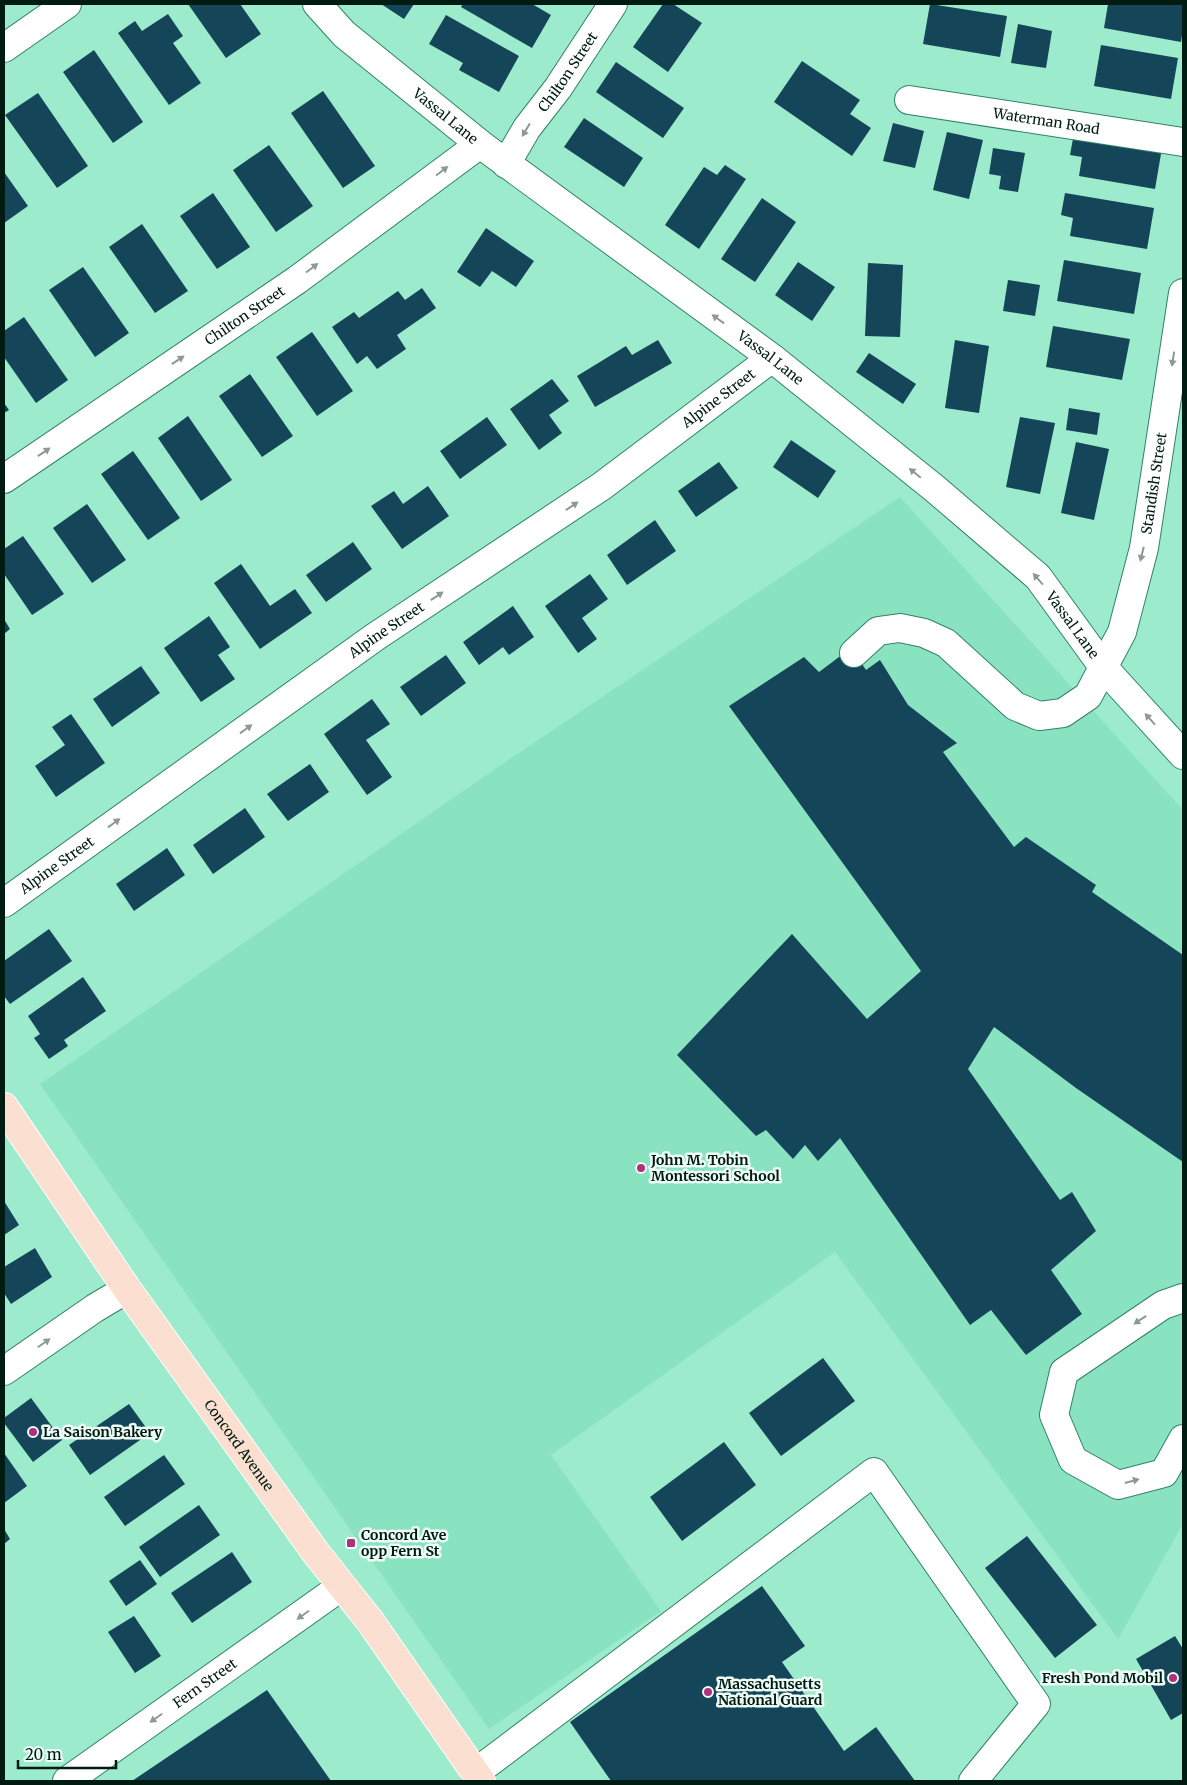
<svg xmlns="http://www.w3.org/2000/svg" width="1187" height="1785" viewBox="0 0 1187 1785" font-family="Merriweather,serif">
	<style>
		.built { fill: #89e3c1 }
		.building { fill: #154558 }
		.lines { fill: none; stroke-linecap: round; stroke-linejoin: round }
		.minor-casing { stroke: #318267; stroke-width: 30 }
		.major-casing { stroke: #fff; stroke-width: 30 }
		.minor { stroke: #fff; stroke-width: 28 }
		.major { stroke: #fbdfd1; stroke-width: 28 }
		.oneway { fill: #8c9994 }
		.poi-dot { fill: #af307d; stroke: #eefdf7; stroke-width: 2 }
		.labels { text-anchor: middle; stroke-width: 5; stroke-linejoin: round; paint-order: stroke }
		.street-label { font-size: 14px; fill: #001c12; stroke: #eefdf7 }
		.poi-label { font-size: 14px; font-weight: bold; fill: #001c12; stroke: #eefdf7; text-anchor: start }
	</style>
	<rect width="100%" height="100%" fill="#9cebcd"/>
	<!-- built -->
	<path class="built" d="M 900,497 L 1183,810 L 1183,1524 L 1118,1639 L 835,1252 L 551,1455 L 661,1611 L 489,1729 L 40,1084 L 495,769 Z"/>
	<!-- building -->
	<path class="building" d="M 188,4 L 240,4 L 261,34 L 226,58 Z
		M 381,4 L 414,4 L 404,19 Z
		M 463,4 L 532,4 L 551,15 L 532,48 L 461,7 Z
		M 663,4 L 673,4 L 702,23 L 668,72 L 633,47 Z
		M 930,4 L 1007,16 L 1000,57 L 923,44 Z
		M 1108,4 L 1183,4 L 1183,28 L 1181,42 L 1104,28 Z
		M 168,14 L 183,36 L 173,43 L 201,83 L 169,105 L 118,33 L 135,21 L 142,31 Z
		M 446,15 L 519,56 L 499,92 L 459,70 L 463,63 L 429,44 Z
		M 1018,24 L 1052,31 L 1046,68 L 1011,63 Z
		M 1101,45 L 1178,58 L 1171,99 L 1094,86 Z
		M 94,50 L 143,122 L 113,143 L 63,72 Z
		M 802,61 L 860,100 L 850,114 L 871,128 L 852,156 L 774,102 Z
		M 616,62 L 684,108 L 663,138 L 596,92 Z
		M 323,91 L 375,166 L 343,188 L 291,113 Z
		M 38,93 L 88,166 L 57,188 L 5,115 Z
		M 584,118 L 643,158 L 624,187 L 564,147 Z
		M 893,123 L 924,131 L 915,168 L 883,161 Z
		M 947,132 L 983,140 L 969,199 L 933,190 Z
		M 1074,133 L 1162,148 L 1155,189 L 1079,176 L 1082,157 L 1070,155 Z
		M 269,145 L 313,206 L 276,232 L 233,170 Z
		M 993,148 L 1025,153 L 1018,192 L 999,189 L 1001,176 L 989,174 Z
		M 725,165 L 746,179 L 699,249 L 665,225 L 704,167 L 717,175 Z
		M 4,172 L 28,206 L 4,223 Z
		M 213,193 L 250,247 L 217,269 L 180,216 Z
		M 1065,193 L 1154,208 L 1147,249 L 1070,236 L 1073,218 L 1061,215 Z
		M 762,198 L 796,222 L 755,282 L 721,259 Z
		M 142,224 L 188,291 L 155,313 L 109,247 Z
		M 486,228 L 534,261 L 516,287 L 492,271 L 480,287 L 457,272 Z
		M 1064,260 L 1141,273 L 1134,314 L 1057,301 Z
		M 798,262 L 835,287 L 812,321 L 775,295 Z
		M 868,263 L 903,265 L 900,337 L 865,336 Z
		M 83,267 L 129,333 L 95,357 L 49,290 Z
		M 1008,280 L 1040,285 L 1035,316 L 1003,311 Z
		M 422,288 L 436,308 L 397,335 L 406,349 L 377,369 L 367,356 L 357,364 L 332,327 L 354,312 L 359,318 L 398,291 L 405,300 Z
		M 24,317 L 68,380 L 36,403 L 4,357 L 4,331 Z
		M 1053,326 L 1130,339 L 1122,380 L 1046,367 Z
		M 312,332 L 353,391 L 317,416 L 276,357 Z
		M 658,340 L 672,363 L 595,407 L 577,376 L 626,346 L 632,355 Z
		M 955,340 L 989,346 L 979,413 L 945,408 Z
		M 869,353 L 916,384 L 903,404 L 856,372 Z
		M 250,374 L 293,436 L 262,457 L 219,396 Z
		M 552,379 L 569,401 L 549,415 L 562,433 L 539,450 L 510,409 Z
		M 4,403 L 9,410 L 4,413 Z
		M 1069,408 L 1100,413 L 1097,435 L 1066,430 Z
		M 188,416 L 232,480 L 201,501 L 158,438 Z
		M 487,417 L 507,445 L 460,479 L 440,451 Z
		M 1020,417 L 1055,423 L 1040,494 L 1006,487 Z
		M 791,440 L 836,471 L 818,498 L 773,467 Z
		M 1076,442 L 1109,449 L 1094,520 L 1061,513 Z
		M 133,451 L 180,518 L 148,540 L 101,474 Z
		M 719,462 L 738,488 L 696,517 L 678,491 Z
		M 428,486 L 449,516 L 402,549 L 371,506 L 394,491 L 403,504 Z
		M 87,504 L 126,560 L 92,583 L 53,528 Z
		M 655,520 L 676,551 L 627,585 L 607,555 Z
		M 23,536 L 64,594 L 32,615 L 4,574 L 4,549 Z
		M 353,542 L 372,569 L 326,602 L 306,575 Z
		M 241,564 L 270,606 L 295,589 L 312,613 L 260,649 L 214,583 Z
		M 590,574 L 608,599 L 582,618 L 597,639 L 578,653 L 545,606 Z
		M 513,606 L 534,637 L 509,655 L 503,647 L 479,665 L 463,642 Z
		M 209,616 L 230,647 L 218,655 L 235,679 L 201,702 L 164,648 Z
		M 4,619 L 10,629 L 4,634 Z
		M 851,648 L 866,670 L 880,660 L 908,705 L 957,743 L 943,752 L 1014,847 L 1026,837 L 1096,885 L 1092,892 L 1183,955 L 1183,1162 L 1076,1088 L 994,1027 L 968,1069 L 1060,1200 L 1072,1192 L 1096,1231 L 1051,1270 L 1082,1314 L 1026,1355 L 991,1310 L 970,1325 L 840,1138 L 818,1161 L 805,1145 L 793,1159 L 766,1130 L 756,1136 L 677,1055 L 792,934 L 867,1019 L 921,971 L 729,706 L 804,657 L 819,672 Z
		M 446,655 L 466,683 L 421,716 L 400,687 Z
		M 141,666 L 160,693 L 112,727 L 93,699 Z
		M 372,699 L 390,724 L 366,740 L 392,777 L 367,795 L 324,734 Z
		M 71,714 L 105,763 L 56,797 L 35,766 L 65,745 L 52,727 Z
		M 310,764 L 329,792 L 288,821 L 267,794 Z
		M 245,808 L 265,837 L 213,874 L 193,845 Z
		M 167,848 L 185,875 L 134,911 L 116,884 Z
		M 49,929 L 72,961 L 10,1004 L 4,996 L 4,961 Z
		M 83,977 L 106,1011 L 64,1040 L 68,1046 L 49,1059 L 34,1038 L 40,1034 L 28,1016 Z
		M 4,1201 L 19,1225 L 4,1235 Z
		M 35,1248 L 52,1277 L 11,1304 L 4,1293 L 4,1267 Z
		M 823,1358 L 855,1401 L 781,1456 L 749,1413 Z
		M 31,1398 L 62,1440 L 33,1462 L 4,1423 L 4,1418 Z
		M 129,1404 L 150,1433 L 90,1475 L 69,1445 Z
		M 724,1442 L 756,1485 L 682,1541 L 650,1497 Z
		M 4,1453 L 27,1486 L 4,1503 Z
		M 164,1455 L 185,1484 L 125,1526 L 104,1497 Z
		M 199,1505 L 220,1535 L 160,1577 L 139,1547 Z
		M 4,1529 L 10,1539 L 4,1544 Z
		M 1027,1536 L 1097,1625 L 1055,1658 L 985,1568 Z
		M 232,1552 L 252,1582 L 192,1623 L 171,1593 Z
		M 140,1560 L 157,1584 L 126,1606 L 109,1581 Z
		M 762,1586 L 805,1646 L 782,1662 L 844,1751 L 876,1727 L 915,1781 L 611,1781 L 570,1722 Z
		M 134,1616 L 161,1656 L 135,1673 L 108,1632 Z
		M 1175,1636 L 1183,1649 L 1183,1713 L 1171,1720 L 1136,1659 Z
		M 267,1690 L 331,1781 L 132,1781 Z"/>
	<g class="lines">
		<!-- minor casing -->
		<g class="minor-casing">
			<g id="minor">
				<path id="s1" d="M 317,4 L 344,34 L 480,144 L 772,358 L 934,488 L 1038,577 L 1104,668 L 1183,755"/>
				<path d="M 4,48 L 67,4"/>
				<path id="s2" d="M 909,100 L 1183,142"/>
				<path id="s3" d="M 506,164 L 527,128 L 558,88 L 613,4"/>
				<path id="s4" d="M 4,479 L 297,280 L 480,144"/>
				<path id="s5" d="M 854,653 L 878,631 L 900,628 L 924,633 L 946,643 L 1015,706 L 1039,716 L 1063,713 L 1088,696 L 1122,632 L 1144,548 L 1183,293"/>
				<path id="s6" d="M 4,903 L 375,637 L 602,486 L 772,358"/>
				<path d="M 1183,1298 L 1163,1305 L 1064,1372 L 1054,1415 L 1073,1460 L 1118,1485 L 1164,1473 L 1183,1439"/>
				<path d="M 4,1371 L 95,1308 L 127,1289"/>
				<path d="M 475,1773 L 874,1472 L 1036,1704 L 973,1781"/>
				<path id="s7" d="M 67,1781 L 342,1586"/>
			</g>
		</g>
		<!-- major casing -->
		<g class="major-casing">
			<g id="major">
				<path id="s8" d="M 4,1107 L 127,1289 L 316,1553 L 370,1621 L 481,1781"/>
			</g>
		</g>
		<!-- minor -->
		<use href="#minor" class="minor"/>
		<!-- major -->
		<use href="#major" class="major"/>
	</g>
	<!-- one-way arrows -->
	<defs><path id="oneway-solid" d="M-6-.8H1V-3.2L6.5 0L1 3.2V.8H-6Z" transform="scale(1.25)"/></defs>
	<g class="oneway">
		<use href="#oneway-solid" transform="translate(526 130) rotate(121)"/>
		<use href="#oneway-solid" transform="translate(442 171) rotate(-37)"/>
		<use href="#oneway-solid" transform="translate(312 268) rotate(-37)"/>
		<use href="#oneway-solid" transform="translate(718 319) rotate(-144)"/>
		<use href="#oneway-solid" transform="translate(1173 359) rotate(99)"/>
		<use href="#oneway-solid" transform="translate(178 360) rotate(-34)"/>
		<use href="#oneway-solid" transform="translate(44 452) rotate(-34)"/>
		<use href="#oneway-solid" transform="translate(915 473) rotate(-141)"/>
		<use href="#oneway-solid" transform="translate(572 506) rotate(-34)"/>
		<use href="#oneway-solid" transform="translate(1142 554) rotate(104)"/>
		<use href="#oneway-solid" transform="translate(1038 579) rotate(-131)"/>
		<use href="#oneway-solid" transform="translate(437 596) rotate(-34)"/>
		<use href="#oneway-solid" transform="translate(1150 719) rotate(-132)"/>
		<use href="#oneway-solid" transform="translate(246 729) rotate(-36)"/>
		<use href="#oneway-solid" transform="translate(114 823) rotate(-36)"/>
		<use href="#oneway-solid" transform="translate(1140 1320) rotate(146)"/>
		<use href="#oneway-solid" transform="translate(44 1343) rotate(-35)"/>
		<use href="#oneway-solid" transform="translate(1132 1481) rotate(-15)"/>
		<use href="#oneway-solid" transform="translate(303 1615) rotate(145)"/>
		<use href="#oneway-solid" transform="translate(156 1718) rotate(145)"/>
	</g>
	<!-- markers -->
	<g class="poi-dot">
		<circle cx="641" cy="1168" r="5"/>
		<circle cx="33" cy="1432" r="5"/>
		<rect x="346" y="1538" width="10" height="10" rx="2.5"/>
		<circle cx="1173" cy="1678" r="5"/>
		<circle cx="708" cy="1692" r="5"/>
	</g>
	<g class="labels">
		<!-- street labels -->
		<g class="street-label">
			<text dy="5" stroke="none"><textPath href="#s3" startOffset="111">Chilton Street</textPath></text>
			<text dy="5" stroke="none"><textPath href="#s1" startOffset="171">Vassal Lane</textPath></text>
			<text dy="5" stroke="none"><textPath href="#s2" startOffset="139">Waterman Road</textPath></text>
			<text dy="5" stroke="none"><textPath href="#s4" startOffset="291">Chilton Street</textPath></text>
			<text dy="5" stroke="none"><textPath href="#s1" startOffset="576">Vassal Lane</textPath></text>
			<text dy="5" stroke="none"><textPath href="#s6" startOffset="875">Alpine Street</textPath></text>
			<text dy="5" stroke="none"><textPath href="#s5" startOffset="502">Standish Street</textPath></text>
			<text dy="5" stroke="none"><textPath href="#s1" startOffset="981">Vassal Lane</textPath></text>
			<text dy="5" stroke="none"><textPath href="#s6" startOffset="470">Alpine Street</textPath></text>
			<text dy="5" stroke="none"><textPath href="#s6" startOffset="65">Alpine Street</textPath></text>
			<text dy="5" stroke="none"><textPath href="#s8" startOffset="412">Concord Avenue</textPath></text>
			<text dy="5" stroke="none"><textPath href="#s7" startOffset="169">Fern Street</textPath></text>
		</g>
		<!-- poi labels -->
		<g class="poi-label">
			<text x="651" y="1165">John M. Tobin<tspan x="651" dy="16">Montessori School</tspan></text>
			<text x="43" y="1437">La Saison Bakery</text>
			<text x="361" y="1540">Concord Ave<tspan x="361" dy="16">opp Fern St</tspan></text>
			<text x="1163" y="1683" text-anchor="end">Fresh Pond Mobil</text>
			<text x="718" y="1689">Massachusetts<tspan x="718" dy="16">National Guard</tspan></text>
		</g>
	</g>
	<!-- border -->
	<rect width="1187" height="1785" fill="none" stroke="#001c12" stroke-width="10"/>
	<!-- scale -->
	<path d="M18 1760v8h98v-8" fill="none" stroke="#001c12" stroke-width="2.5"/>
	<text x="25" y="1760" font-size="15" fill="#001c12" stroke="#eefdf7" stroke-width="4" paint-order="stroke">20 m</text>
</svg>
